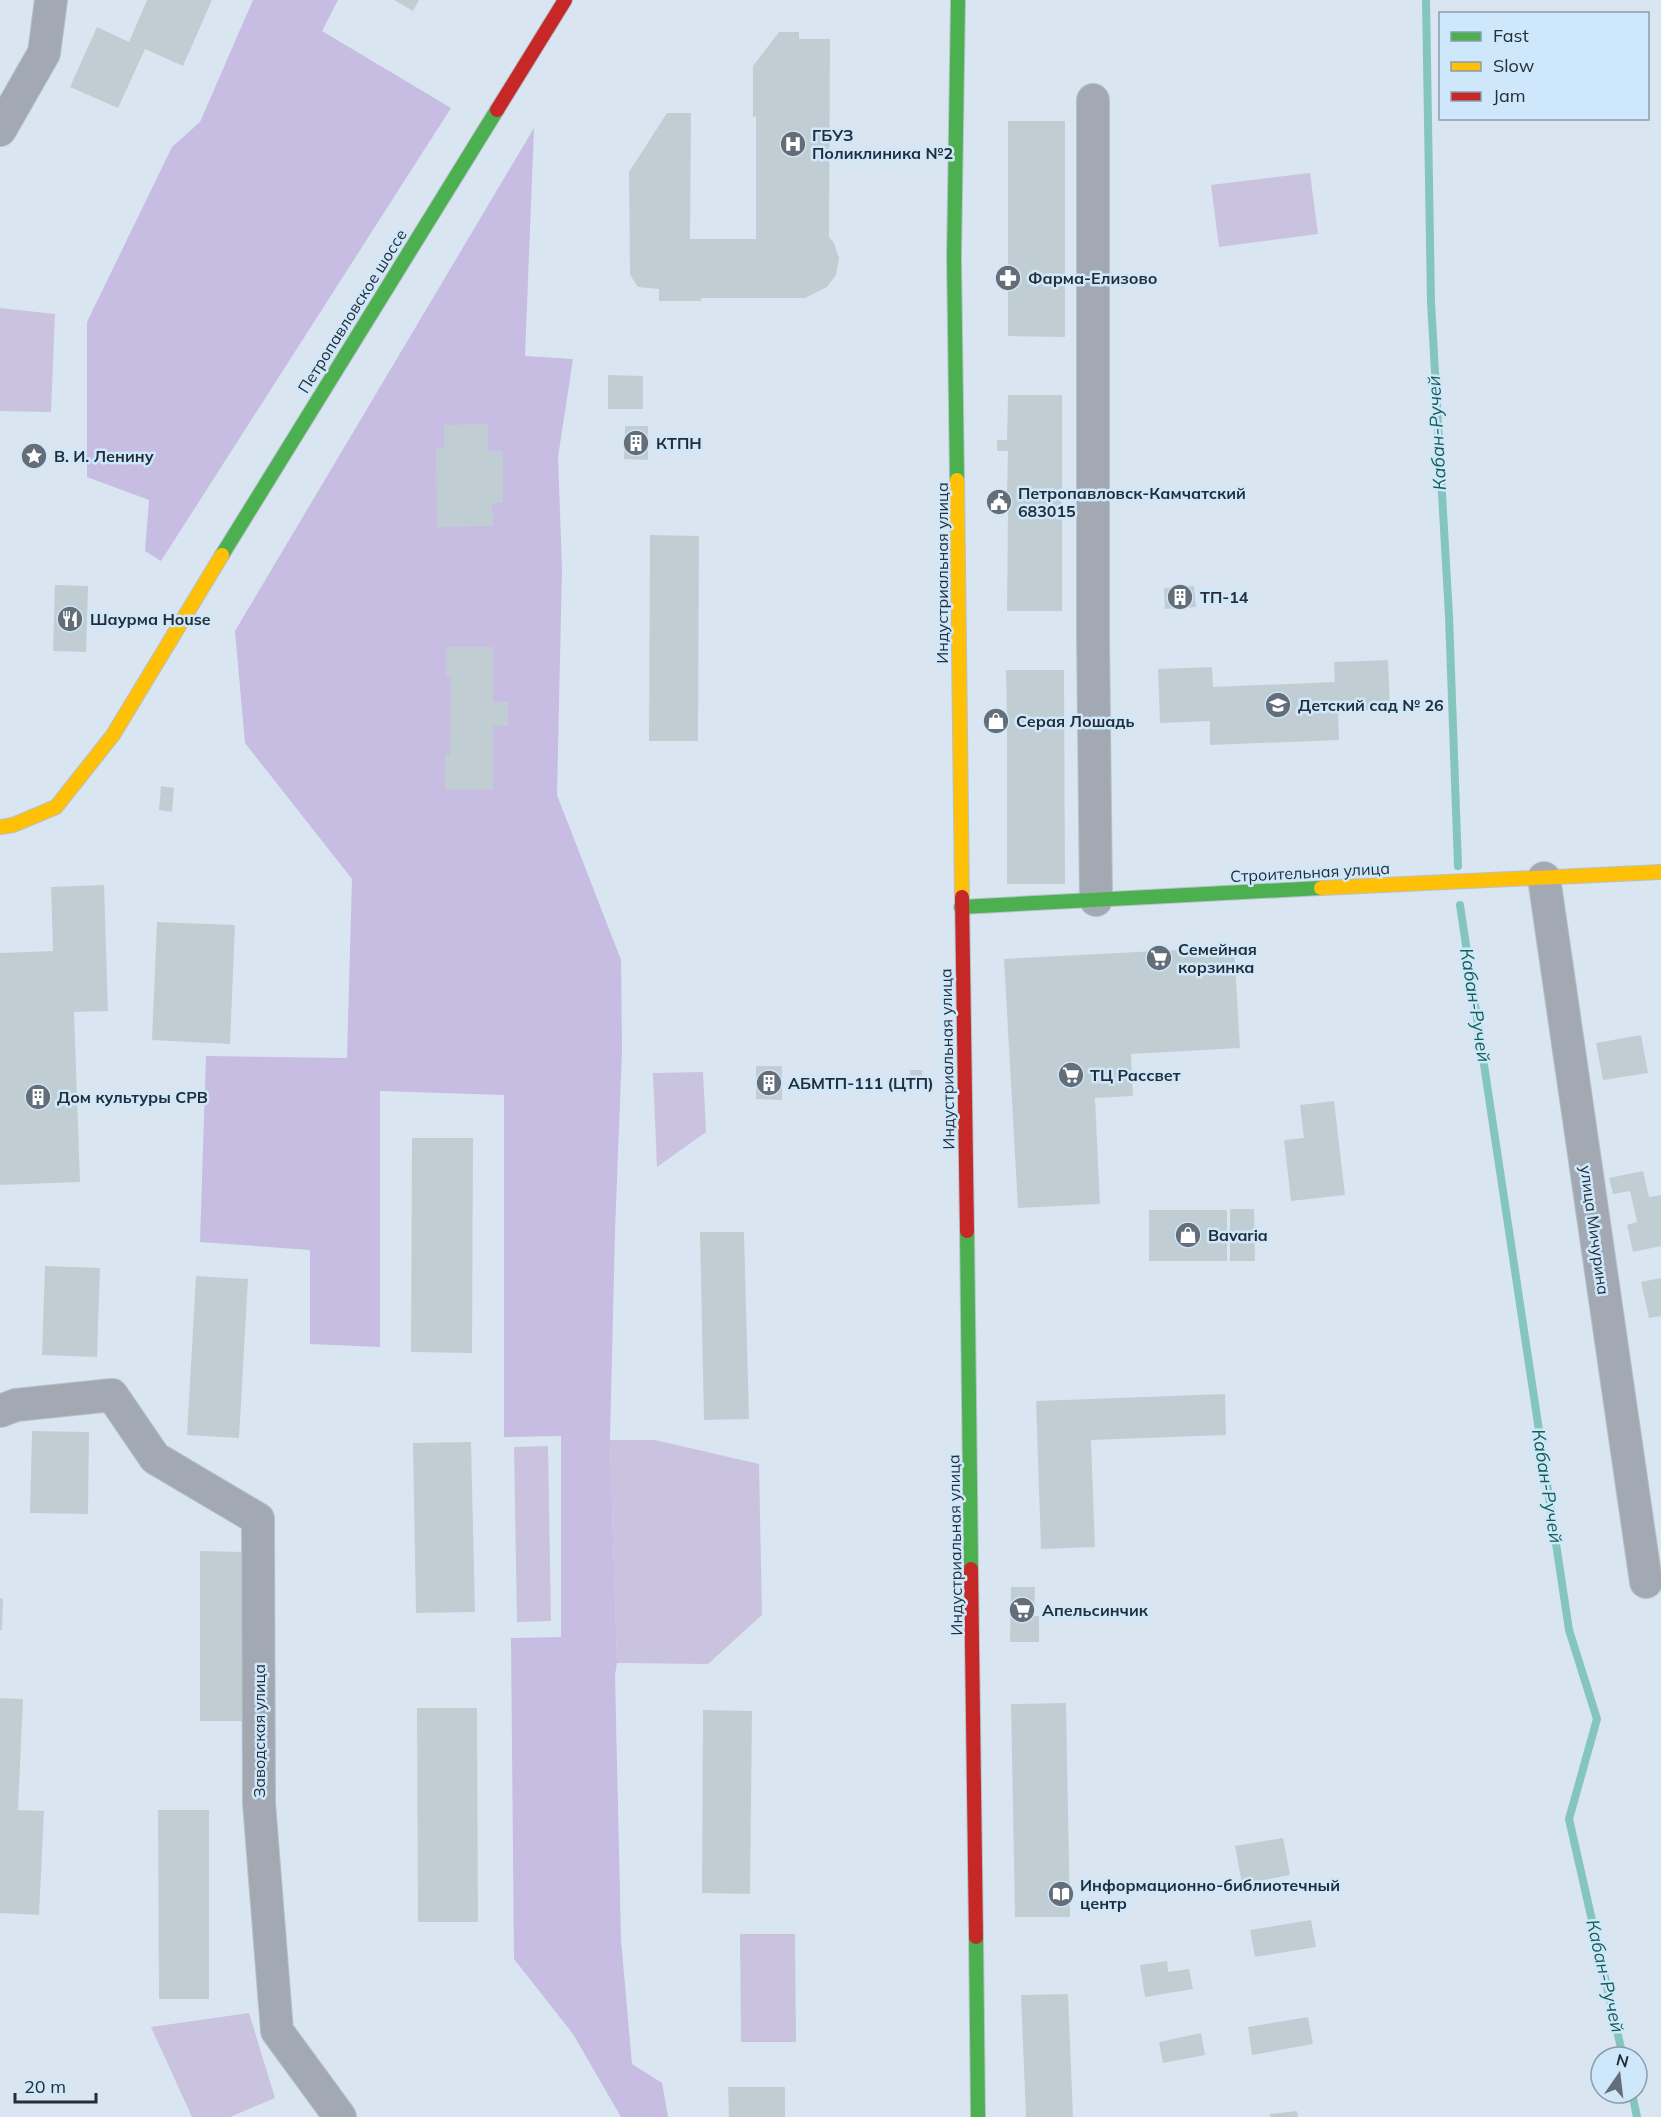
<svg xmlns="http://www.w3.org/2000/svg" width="1661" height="2117" viewBox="0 0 1661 2117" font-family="Mulish,sans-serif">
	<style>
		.green { fill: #c9c3df }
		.forest { fill: #c7bce1 }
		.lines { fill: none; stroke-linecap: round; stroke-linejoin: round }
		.stream { stroke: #84c6bd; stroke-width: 8 }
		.building { fill: #c0ced4 }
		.street-casing { stroke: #b6c1ca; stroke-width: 34 }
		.fast-casing { stroke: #b6c1ca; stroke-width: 16 }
		.slow-casing { stroke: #b6c1ca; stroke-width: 16 }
		.jam-casing { stroke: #b6c1ca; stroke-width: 16 }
		.street { stroke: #a3a9b3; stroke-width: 32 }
		.fast { stroke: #4caf50; stroke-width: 14 }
		.slow { stroke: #ffc107; stroke-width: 14 }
		.jam { stroke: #c62828; stroke-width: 14 }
		.labels { text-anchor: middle; stroke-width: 5; stroke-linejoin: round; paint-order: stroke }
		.poi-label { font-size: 16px; font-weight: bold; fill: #232e38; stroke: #cfe7fb; text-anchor: start }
		.street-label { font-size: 16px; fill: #232e38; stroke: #cfe7fb }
		.water-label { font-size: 18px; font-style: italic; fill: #155e52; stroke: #cfe7fb }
	</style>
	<rect width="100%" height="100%" fill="#d9e6f1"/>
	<!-- green -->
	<path class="green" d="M 1310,173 L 1318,234 L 1219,247 L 1211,185 Z
		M 0,308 L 55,314 L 51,412 L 0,411 Z
		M 703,1072 L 706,1132 L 657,1167 L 653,1073 Z
		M 610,1440 L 655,1440 L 759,1464 L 762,1615 L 708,1664 L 617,1663 Z
		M 548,1446 L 551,1621 L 517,1622 L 514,1447 Z
		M 740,1934 L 795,1934 L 796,2042 L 741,2042 Z
		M 249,2013 L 275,2098 L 230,2117 L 192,2117 L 151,2027 Z"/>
	<!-- forest -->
	<path class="forest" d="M 253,0 L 338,0 L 322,31 L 451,108 L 161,561 L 145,551 L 149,500 L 87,477 L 87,322 L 172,147 L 200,122 Z
		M 534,128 L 525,356 L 573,359 L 558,457 L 562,568 L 557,795 L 621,960 L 622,1050 L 615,1230 L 610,1440 L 617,1663 L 615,1675 L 621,1940 L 632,2064 L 662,2083 L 668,2117 L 621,2117 L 573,2034 L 514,1959 L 511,1638 L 561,1637 L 561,1436 L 504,1437 L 504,1095 L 380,1091 L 380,1347 L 310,1344 L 310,1250 L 200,1242 L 206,1056 L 347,1058 L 352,879 L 245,743 L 235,631 Z"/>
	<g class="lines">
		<!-- stream -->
		<path class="stream" d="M 1426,0 L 1431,302 L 1449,616 L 1458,866
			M 1460,905 L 1569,1630 L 1597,1719 L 1569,1819 L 1623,2057
			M 1632,2093 L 1637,2117"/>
	</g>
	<!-- building -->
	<path class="building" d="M 147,0 L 212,0 L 183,66 L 145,49 L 118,108 L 70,87 L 97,27 L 129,42 Z
		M 394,0 L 419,0 L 413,11 Z
		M 779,32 L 799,32 L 799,39 L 830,39 L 829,237 L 834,243 L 839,258 L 836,275 L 827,287 L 805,298 L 701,298 L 701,301 L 659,301 L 659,289 L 638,287 L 630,275 L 629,172 L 667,113 L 691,113 L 690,239 L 756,239 L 756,116 L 753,117 L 753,66 Z
		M 1008,121 L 1065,121 L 1065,337 L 1008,336 Z
		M 608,375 L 643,376 L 643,409 L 608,409 Z
		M 1008,395 L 1062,395 L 1062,611 L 1007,611 L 1008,510 L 995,511 L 995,494 L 1007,494 L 1008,451 L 997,451 L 997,440 L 1007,440 Z
		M 488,424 L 488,451 L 503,451 L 503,503 L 492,503 L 493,526 L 437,527 L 436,449 L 444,449 L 444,425 Z
		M 625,426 L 648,426 L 648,460 L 624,459 Z
		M 30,450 L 41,453 L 37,464 L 27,460 Z
		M 650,535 L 699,536 L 698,741 L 649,741 Z
		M 55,585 L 88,586 L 86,652 L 53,651 Z
		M 1194,586 L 1196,607 L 1165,609 L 1164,588 Z
		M 446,647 L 493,647 L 493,702 L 508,702 L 508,726 L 493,726 L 493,790 L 445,790 L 445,754 L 450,755 L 451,677 L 446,677 Z
		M 1388,660 L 1390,710 L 1338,711 L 1339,740 L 1210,745 L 1210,721 L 1160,723 L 1158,669 L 1212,667 L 1213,687 L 1335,682 L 1334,662 Z
		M 1006,670 L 1064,670 L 1065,884 L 1007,884 L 1007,727 L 996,726 L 996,715 L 1007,715 Z
		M 161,786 L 174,788 L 172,812 L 159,810 Z
		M 104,885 L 108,1011 L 74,1012 L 80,1182 L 0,1185 L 0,953 L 53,951 L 51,887 Z
		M 157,922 L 235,925 L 230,1044 L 152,1040 Z
		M 1234,947 L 1240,1048 L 1131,1054 L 1133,1096 L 1095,1098 L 1100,1204 L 1018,1208 L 1004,959 Z
		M 1641,1035 L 1648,1073 L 1603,1080 L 1596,1043 Z
		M 756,1066 L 782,1066 L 782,1100 L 756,1099 Z
		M 910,1070 L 922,1070 L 923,1086 L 911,1087 Z
		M 1334,1101 L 1345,1195 L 1291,1201 L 1284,1140 L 1304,1138 L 1300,1105 Z
		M 412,1138 L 473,1138 L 472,1353 L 411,1352 Z
		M 1643,1171 L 1649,1197 L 1661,1195 L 1661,1246 L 1633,1252 L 1627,1225 L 1637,1222 L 1630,1191 L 1613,1194 L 1609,1178 Z
		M 1230,1209 L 1254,1209 L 1255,1261 L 1230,1261 Z
		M 1149,1210 L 1227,1210 L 1227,1261 L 1149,1261 Z
		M 700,1232 L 744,1232 L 749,1419 L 704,1420 Z
		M 45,1266 L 100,1268 L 97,1357 L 42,1355 Z
		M 196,1276 L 248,1279 L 239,1438 L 187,1435 Z
		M 1661,1278 L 1661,1316 L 1649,1318 L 1641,1282 Z
		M 1225,1394 L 1226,1435 L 1091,1440 L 1095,1547 L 1041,1549 L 1036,1401 Z
		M 32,1431 L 89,1432 L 88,1514 L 30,1513 Z
		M 471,1442 L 475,1612 L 416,1613 L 413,1443 Z
		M 200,1551 L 244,1552 L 244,1721 L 200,1721 Z
		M 1011,1587 L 1035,1587 L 1034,1616 L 1039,1616 L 1039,1642 L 1010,1642 Z
		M 0,1598 L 3,1599 L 2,1630 L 0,1630 Z
		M 0,1698 L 23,1699 L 18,1810 L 44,1811 L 39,1915 L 0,1913 Z
		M 1066,1703 L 1070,1917 L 1015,1917 L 1011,1704 Z
		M 417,1708 L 477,1708 L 478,1922 L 418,1922 Z
		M 703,1710 L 752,1711 L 750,1894 L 702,1893 Z
		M 158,1810 L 209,1810 L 209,1999 L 159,1999 Z
		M 1283,1838 L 1290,1875 L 1242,1884 L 1235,1846 Z
		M 1311,1920 L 1316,1947 L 1255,1957 L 1250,1930 Z
		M 1167,1961 L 1168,1972 L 1189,1969 L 1193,1989 L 1145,1997 L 1140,1965 Z
		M 1068,1994 L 1073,2117 L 1026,2117 L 1021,1995 Z
		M 1308,2017 L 1313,2044 L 1252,2055 L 1248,2027 Z
		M 1201,2033 L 1205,2055 L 1163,2063 L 1159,2042 Z
		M 728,2087 L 785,2087 L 785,2117 L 729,2117 Z
		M 1297,2111 L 1298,2117 L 1270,2117 L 1270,2114 Z"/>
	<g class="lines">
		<!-- street casing -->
		<g class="street-casing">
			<path id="street" d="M 1093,100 L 1093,636 L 1096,900
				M 0,130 L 44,53 L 51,0
				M 1544,878 L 1646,1582
				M 0,1411 L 16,1405 L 112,1395 L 155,1458 L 258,1519 L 259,1803 L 277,2031 L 340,2117"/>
		</g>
		<!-- fast casing -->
		<g class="fast-casing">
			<path id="fast" d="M 957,480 L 954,258 L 958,0
				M 222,555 L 497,110
				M 961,907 L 1321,888
				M 967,1231 L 971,1569
				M 976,1937 L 978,2117"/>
		</g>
		<!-- slow casing -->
		<g class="slow-casing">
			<path id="slow" d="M 957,480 L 962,897
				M 0,827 L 13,825 L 56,807 L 113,735 L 222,555
				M 1321,888 L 1661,872"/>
		</g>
		<!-- jam casing -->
		<g class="jam-casing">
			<path id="jam" d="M 497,110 L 565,0
				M 962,897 L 967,1231
				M 971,1569 L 976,1937"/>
		</g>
		<!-- street -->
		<use href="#street" class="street"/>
		<!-- fast -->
		<use href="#fast" class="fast"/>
		<!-- slow -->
		<use href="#slow" class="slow"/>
		<!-- jam -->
		<use href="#jam" class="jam"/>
	</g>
	<!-- icons -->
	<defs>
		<g id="hospital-disc" transform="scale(1.35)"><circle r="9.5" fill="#636e79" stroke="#cfe7fb"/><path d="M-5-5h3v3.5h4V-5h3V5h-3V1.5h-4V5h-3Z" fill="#fff"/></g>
		<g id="pharmacy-disc" transform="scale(1.35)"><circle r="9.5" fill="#636e79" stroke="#cfe7fb"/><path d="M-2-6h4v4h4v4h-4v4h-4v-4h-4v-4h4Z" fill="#fff"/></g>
		<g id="building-disc" transform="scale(1.35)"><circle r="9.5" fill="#636e79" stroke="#cfe7fb"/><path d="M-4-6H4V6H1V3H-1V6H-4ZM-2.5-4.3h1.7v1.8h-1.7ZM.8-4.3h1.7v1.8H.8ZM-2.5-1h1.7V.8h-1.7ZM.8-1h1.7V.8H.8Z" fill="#fff"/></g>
		<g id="sight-disc" transform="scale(1.35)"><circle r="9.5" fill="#636e79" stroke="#cfe7fb"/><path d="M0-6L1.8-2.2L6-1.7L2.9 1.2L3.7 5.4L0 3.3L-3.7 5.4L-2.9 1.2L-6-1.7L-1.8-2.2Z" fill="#fff"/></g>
		<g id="civic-disc" transform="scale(1.35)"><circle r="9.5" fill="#636e79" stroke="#cfe7fb"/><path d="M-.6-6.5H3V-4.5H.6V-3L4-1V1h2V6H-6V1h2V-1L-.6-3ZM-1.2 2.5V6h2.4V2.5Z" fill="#fff"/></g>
		<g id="restaurant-disc" transform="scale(1.35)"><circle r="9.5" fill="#636e79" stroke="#cfe7fb"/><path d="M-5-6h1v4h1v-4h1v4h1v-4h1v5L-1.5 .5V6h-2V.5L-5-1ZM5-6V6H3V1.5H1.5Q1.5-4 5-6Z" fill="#fff"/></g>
		<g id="school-disc" transform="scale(1.35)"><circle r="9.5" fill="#636e79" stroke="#cfe7fb"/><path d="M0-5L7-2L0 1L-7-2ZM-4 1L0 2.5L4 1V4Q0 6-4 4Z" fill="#fff"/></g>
		<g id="shop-disc" transform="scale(1.35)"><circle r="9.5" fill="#636e79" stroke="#cfe7fb"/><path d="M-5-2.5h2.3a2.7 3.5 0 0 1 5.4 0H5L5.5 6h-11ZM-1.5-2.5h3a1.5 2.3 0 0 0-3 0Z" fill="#fff"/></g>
		<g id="supermarket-disc" transform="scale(1.35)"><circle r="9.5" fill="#636e79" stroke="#cfe7fb"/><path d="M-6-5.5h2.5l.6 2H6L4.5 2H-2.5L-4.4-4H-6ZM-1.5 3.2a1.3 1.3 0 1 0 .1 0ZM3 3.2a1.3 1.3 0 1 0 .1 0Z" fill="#fff"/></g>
		<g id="library-disc" transform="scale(1.35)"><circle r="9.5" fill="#636e79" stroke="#cfe7fb"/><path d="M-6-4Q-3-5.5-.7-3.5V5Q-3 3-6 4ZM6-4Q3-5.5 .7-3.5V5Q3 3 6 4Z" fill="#fff"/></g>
	</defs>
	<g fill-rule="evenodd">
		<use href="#hospital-disc" x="793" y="144"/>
		<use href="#pharmacy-disc" x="1008" y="278"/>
		<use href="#building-disc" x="636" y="443"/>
		<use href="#sight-disc" x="34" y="456"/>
		<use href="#civic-disc" x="999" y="502"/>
		<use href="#building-disc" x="1180" y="597"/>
		<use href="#restaurant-disc" x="70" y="619"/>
		<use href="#school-disc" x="1278" y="705"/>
		<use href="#shop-disc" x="996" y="721"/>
		<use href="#supermarket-disc" x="1159" y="958"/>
		<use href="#supermarket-disc" x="1071" y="1075"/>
		<use href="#building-disc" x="769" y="1083"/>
		<use href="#building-disc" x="38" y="1097"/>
		<use href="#shop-disc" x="1188" y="1235"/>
		<use href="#supermarket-disc" x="1022" y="1610"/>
		<use href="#library-disc" x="1061" y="1894"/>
	</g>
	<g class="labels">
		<!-- poi labels -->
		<g class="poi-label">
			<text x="812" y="141">ГБУЗ<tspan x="812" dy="18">Поликлиника №2</tspan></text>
			<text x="1028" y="284">Фарма-Елизово</text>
			<text x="656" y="449">КТПН</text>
			<text x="54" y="462">В. И. Ленину</text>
			<text x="1018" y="499">Петропавловск-Камчатский<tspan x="1018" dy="18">683015</tspan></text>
			<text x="1200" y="603">ТП-14</text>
			<text x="90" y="625">Шаурма House</text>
			<text x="1298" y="711">Детский сад № 26</text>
			<text x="1016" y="727">Серая Лошадь</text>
			<text x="1178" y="955">Семейная<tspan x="1178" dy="18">корзинка</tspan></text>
			<text x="1090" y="1081">ТЦ Рассвет</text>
			<text x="788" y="1089">АБМТП-111 (ЦТП)</text>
			<text x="57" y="1103">Дом культуры СРВ</text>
			<text x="1208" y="1241">Bavaria</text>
			<text x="1042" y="1616">Апельсинчик</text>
			<text x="1080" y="1891">Информационно-библиотечный<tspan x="1080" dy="18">центр</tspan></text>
		</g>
		<!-- street labels -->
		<g class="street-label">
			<text transform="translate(352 311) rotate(-58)" y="6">Петропавловское шоссе</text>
			<text transform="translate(942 573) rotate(-90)" y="6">Индустриальная улица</text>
			<text transform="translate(1310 872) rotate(-3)" y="6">Строительная улица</text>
			<text transform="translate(947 1059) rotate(-91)" y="6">Индустриальная улица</text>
			<text transform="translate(1595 1230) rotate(82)" y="6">улица Мичурина</text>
			<text transform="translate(955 1545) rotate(-91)" y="6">Индустриальная улица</text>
			<text transform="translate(259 1731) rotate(-90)" y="6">Заводская улица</text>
		</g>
		<!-- water labels -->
		<g class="water-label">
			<text transform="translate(1437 433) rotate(-93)" y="6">Кабан-Ручей</text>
			<text transform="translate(1475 1005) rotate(81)" y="6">Кабан-Ручей</text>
			<text transform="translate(1547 1486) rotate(81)" y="6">Кабан-Ручей</text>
			<text transform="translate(1605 1976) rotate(77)" y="6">Кабан-Ручей</text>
		</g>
	</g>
	<!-- legend -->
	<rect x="1439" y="12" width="210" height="108" fill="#cfe7fb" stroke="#8a9dad" stroke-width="1.5"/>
	<rect x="1451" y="32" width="30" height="9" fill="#4caf50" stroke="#8a9dad" stroke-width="1.5"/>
	<text x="1493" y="42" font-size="18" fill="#232e38">Fast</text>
	<rect x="1451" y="62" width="30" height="9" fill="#ffc107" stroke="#8a9dad" stroke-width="1.5"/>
	<text x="1493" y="72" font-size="18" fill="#232e38">Slow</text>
	<rect x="1451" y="92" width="30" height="9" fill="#c62828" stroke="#8a9dad" stroke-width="1.5"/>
	<text x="1493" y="102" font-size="18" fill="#232e38">Jam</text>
	<!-- north arrow -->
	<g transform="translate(1619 2075) rotate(14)"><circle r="28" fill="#cfe7fb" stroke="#8a9dad" stroke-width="1.5"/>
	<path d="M0-4.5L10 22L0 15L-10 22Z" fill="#636e79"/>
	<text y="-9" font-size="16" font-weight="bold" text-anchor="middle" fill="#232e38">N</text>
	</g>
	<!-- scale -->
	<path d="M15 2093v9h81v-9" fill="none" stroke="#232e38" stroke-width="3"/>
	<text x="24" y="2093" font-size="18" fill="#232e38" stroke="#cfe7fb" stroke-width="4.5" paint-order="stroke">20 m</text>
</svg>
